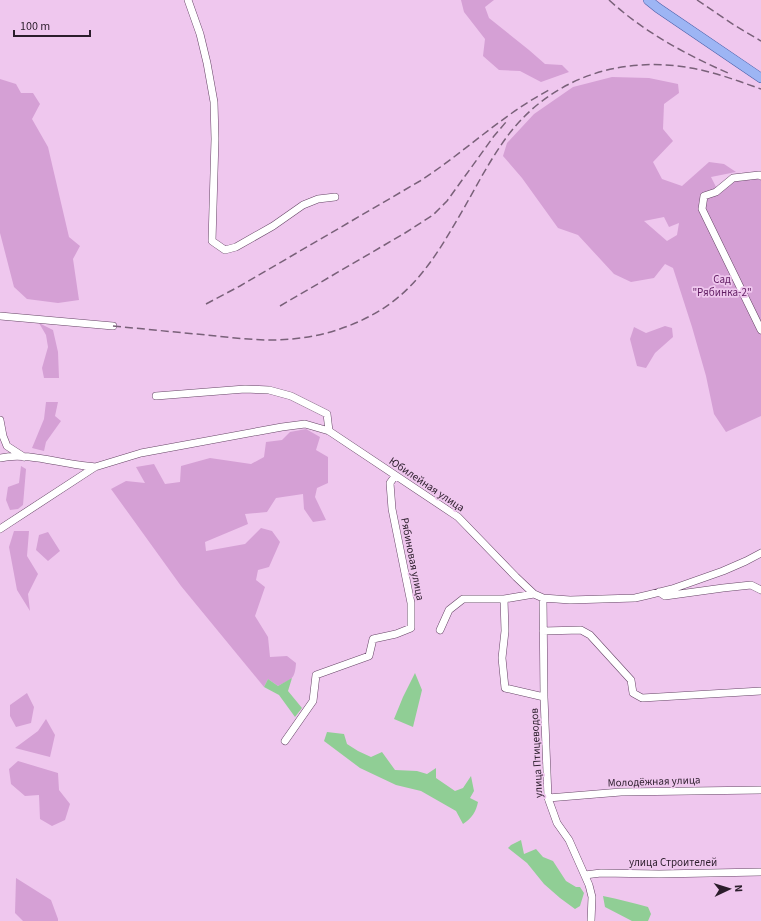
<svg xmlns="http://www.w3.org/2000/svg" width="761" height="921" viewBox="0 0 761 921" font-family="'Source Sans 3',sans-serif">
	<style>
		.green { fill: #d5a0d5; fill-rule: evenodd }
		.water { fill: #90ce95 }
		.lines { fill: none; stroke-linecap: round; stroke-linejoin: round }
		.minor-casing { stroke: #664566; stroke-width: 8 }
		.major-casing { stroke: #4b5fa8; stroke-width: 10 }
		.minor { stroke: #fff; stroke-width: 7 }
		.major { stroke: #9db5f4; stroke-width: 9 }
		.rail { stroke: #796179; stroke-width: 1.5; stroke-dasharray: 8 4; stroke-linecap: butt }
		.labels { text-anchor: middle; stroke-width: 3.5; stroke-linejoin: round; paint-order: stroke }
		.park-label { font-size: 11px; fill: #611d63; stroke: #efc7ee }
		.street-label { font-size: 11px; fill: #2b1d2b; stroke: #efc7ee }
	</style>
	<rect width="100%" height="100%" fill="#efc7ee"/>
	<!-- green -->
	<path class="green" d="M 461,0 L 494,0 L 485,7 L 489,18 L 529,50 L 545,64 L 562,65 L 569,72 L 541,82 L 520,71 L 499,70 L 483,56 L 485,39 L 464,12 Z
		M 612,77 L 649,78 L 678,84 L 679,93 L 664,104 L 663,129 L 673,141 L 653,162 L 662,179 L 682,186 L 709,162 L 724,164 L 736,172 L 711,177 L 719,193 L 737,179 L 754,178 L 761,180 L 761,416 L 726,432 L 714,414 L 706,376 L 692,327 L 673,268 L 665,264 L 654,278 L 631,282 L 614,274 L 578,235 L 558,228 L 522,178 L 503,156 L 507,143 L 534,114 L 573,87 ZM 664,217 L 669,227 L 679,223 L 677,235 L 667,241 L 644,221 Z
		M 0,79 L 16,84 L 21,93 L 33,93 L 40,104 L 32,119 L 48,147 L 69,237 L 80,246 L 73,259 L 79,300 L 58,303 L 27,299 L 14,287 L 0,233 Z
		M 39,323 L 53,330 L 58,352 L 59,378 L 44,378 L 42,368 L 48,347 L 46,335 Z
		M 665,326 L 672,328 L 673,337 L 655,353 L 646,368 L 637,366 L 630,339 L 634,327 L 646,333 Z
		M 46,402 L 58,402 L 55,416 L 61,421 L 46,442 L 44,451 L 32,448 L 44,419 Z
		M 306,429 L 320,437 L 316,450 L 328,457 L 328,483 L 317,488 L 315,497 L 326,520 L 313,522 L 304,509 L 303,494 L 276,498 L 267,512 L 245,514 L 248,524 L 205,542 L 206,551 L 245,544 L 261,528 L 272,531 L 280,542 L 269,567 L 258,570 L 256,580 L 265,587 L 255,616 L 268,637 L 270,657 L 287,656 L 296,663 C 295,680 291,679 278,686 L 268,679 L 264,687 L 181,586 L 111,489 L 126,481 L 145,483 L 136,467 L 154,464 L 165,484 L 180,482 L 181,466 L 210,458 L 251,464 L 264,457 L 266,442 L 282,440 L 290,432 Z
		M 21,466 L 26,469 L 23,505 L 18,509 L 10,510 L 6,500 L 8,487 L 19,483 Z
		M 14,531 L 29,531 L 27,556 L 38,574 L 28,594 L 30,611 L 17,590 L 9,547 Z
		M 48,532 L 60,551 L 48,561 L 36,550 L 39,535 Z
		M 27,693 L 34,707 L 31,723 L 16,727 L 10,716 L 10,705 Z
		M 46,719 L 55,735 L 50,757 L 15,748 L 38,731 Z
		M 18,761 L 58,773 L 59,790 L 70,804 L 65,820 L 52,826 L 40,819 L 39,795 L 25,796 L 11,784 L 9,769 Z
		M 16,878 L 51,900 L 58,919 L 58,921 L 23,921 L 15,913 Z"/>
	<!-- water -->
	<path class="water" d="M 415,673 L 422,690 L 413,727 L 394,719 L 403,697 Z
		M 292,678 L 288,691 L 302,708 L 295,717 L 279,695 L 264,687 L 268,679 L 278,686 Z
		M 327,732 L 344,734 L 347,744 L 358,751 L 371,757 L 382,752 L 395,770 L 417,771 L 427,774 L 436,768 L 436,778 L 455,791 L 463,788 L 471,776 L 474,791 L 470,798 L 478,802 C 476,812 472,818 463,824 L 456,811 L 421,791 L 396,785 L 360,768 L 324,741 Z
		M 521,840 L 524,854 L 536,849 L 543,857 L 553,861 L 566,881 L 576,887 L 580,887 L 584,893 L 580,906 L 575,909 L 560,898 L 544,884 L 527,863 L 508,848 L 511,845 Z
		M 603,896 C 619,899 633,903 648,907 L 651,914 L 648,921 L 632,921 L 605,907 Z"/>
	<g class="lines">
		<!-- minor casing -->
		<g class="minor-casing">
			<path id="minor" d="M 188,0 L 200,34 L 207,63 L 214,102 L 215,139 L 212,241 L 225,250 L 236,247 L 273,226 L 303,205 L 318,199 L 335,197
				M 761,176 L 759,175 L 733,178 L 716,192 L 704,196 L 702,209 L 761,330
				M 0,316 L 113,326
				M 156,396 L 245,389 L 269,390 L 291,396 L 327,414 L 329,431
				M 0,420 L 3,436 L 7,446 L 24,457
				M 0,458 C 24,452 55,462 79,465 C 84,466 90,466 95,467
				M 0,529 L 95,467 L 141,453 L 282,427 L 305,424 L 329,431 L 458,517 L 516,577 L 534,594 L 543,598 L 570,600 L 635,598 L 648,595 L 672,589 L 723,571 L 746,561 L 761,553
				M 659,592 L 665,596 L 723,588 L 751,585 L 761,590
				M 543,598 L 544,697 L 548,798 L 557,823 L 569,840 L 589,885 L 592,897 L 591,921
				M 504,599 L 505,631 L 502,658 L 505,688 L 544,697
				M 440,630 L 449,610 L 463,599 L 504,599 L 534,594
				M 543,631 L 581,630 L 590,635 L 631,680 L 633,693 L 642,698 L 761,691
				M 285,741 L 313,701 L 316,675 L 369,656 L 373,639 L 396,634 L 411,628 L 411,603 L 392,509 L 390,483 L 395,476
				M 548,798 L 621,792 L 761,790
				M 585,875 L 601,873 L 659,874 L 761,872"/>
		</g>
		<!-- major casing -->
		<g class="major-casing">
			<path id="major" d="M 648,0 L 658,8 L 761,78"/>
		</g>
		<!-- minor -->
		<use href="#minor" class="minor"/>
		<!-- major -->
		<use href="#major" class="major"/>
		<!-- rail -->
		<path class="rail" d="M 609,0 C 644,32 685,54 728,73
			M 697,0 L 734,25 L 761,41
			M 206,304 L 240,286 L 420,181 C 465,152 503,114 551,89
			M 280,306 L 405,233 L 433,215 L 447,201 L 494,136 L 506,122
			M 113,326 C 144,329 175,332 206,335 C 227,337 249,340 271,340 C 306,340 341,332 372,315 C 417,291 439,251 464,208 C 477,185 490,160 506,138 C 549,79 619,55 691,68 C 715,72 738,81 761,89"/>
	</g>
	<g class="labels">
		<!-- park labels -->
		<g class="park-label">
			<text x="722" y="283">Сад<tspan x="722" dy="13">"Рябинка-2"</tspan></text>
		</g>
		<!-- street labels -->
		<g class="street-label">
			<text transform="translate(427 484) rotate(34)" y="4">Юбилейная улица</text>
			<text transform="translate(413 559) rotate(79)" y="4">Рябиновая улица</text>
			<text transform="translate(536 753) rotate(-93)" y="4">улица Птицеводов</text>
			<text transform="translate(654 781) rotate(-2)" y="4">Молодёжная улица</text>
			<text x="673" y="866">улица Строителей</text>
		</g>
	</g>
	<!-- north arrow -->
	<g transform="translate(729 889) rotate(86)" stroke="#efc7ee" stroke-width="3" paint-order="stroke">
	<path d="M0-3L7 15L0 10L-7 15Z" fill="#2b1d2b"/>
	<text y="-6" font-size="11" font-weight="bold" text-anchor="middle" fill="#2b1d2b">N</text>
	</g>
	<!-- scale -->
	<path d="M14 30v6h76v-6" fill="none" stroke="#2b1d2b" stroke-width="2"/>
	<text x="20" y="30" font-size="12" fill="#2b1d2b" stroke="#efc7ee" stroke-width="3" paint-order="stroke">100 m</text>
</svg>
